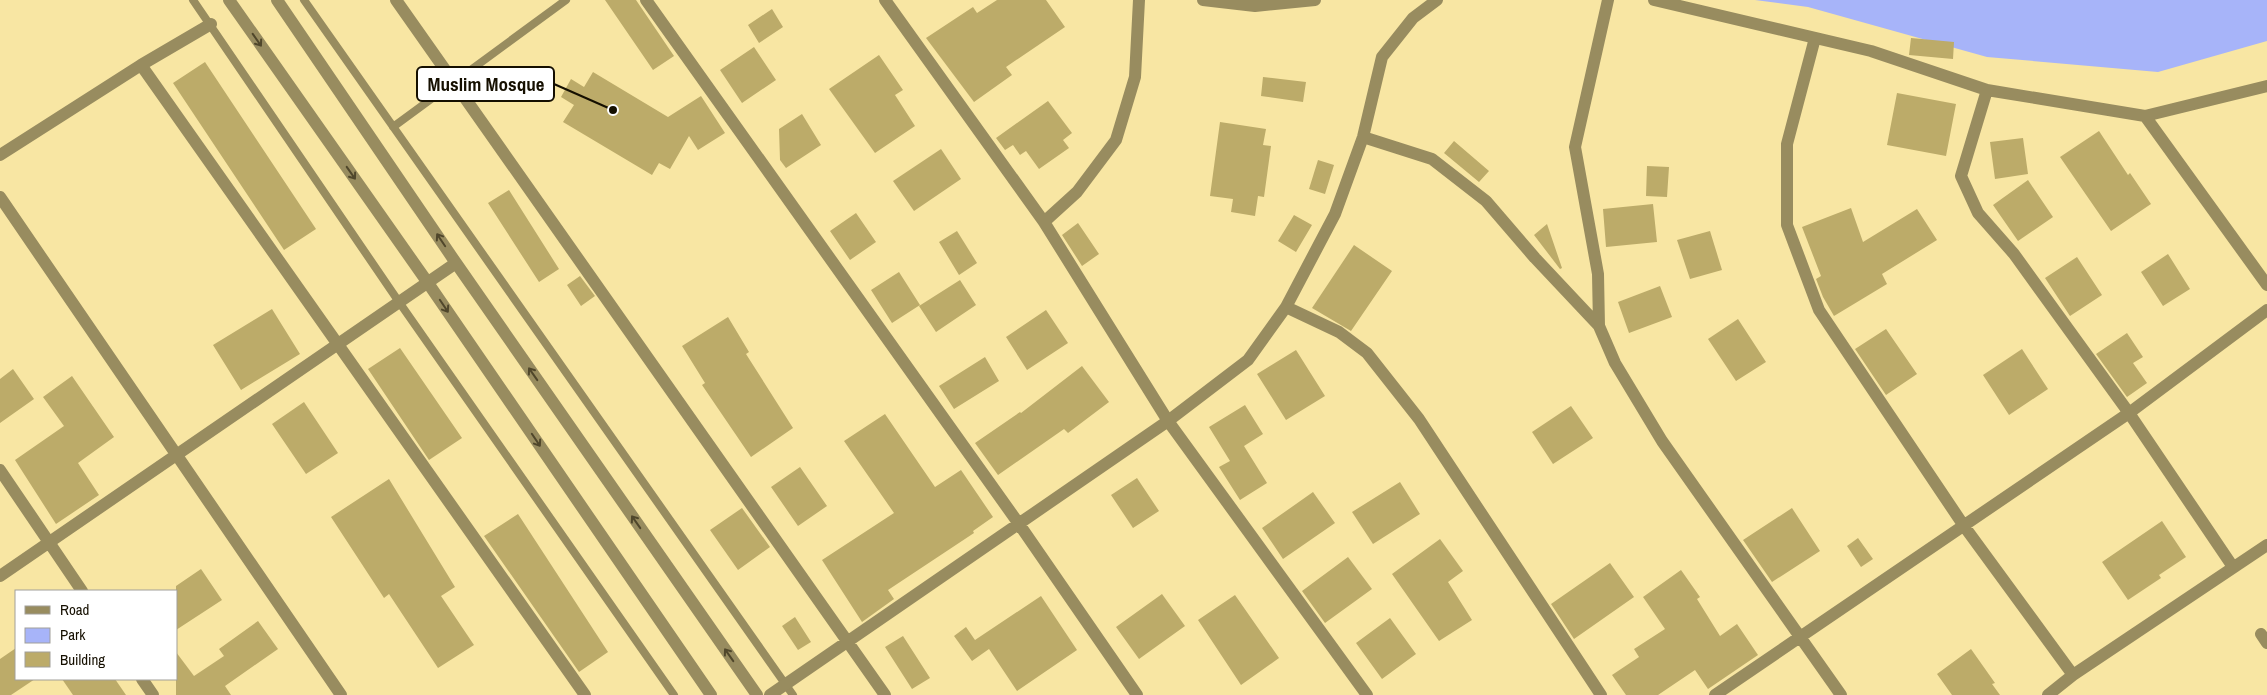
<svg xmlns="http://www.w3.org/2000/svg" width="2267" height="695" viewBox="0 0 2267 695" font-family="'Archivo Narrow',sans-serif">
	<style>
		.green { fill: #a7b4f9 }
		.building { fill: #bcab69 }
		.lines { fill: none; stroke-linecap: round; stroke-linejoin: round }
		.lane { stroke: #988c5f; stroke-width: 8 }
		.street { stroke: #988c5f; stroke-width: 12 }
		.oneway { stroke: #50472b }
		.leader { fill: none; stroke: #150f00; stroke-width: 2 }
		.callout-dot { fill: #150f00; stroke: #fff; stroke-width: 2 }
		.callout { fill: #fff; stroke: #150f00; stroke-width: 2 }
		.callout-label { font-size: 19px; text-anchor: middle; font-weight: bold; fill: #150f00 }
	</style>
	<rect width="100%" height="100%" fill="#f8e6a3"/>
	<!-- green -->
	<path class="green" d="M 1755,0 L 2267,0 L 2267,41 L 2158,72 L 1987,57 L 1808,7 Z"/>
	<!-- building -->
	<path class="building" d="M 605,0 L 636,0 L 674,56 L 653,70 Z
		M 997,0 L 1046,0 L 1065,27 L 1006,67 L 1012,75 L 974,102 L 926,38 L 973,7 L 977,13 Z
		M 772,9 L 783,27 L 759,43 L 748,25 Z
		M 1911,38 L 1954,42 L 1953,59 L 1909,55 Z
		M 754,47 L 776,80 L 742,103 L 720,70 Z
		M 879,55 L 903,90 L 895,95 L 915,126 L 875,153 L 829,89 Z
		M 205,62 L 316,229 L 284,250 L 173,83 Z
		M 593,72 L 668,117 L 701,96 L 725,133 L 698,150 L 689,136 L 670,169 L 659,163 L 652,175 L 563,122 L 574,105 L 561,97 L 571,79 L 584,87 Z
		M 1263,77 L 1306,82 L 1303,102 L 1261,96 Z
		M 1897,93 L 1956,104 L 1946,156 L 1887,145 Z
		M 1048,101 L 1072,133 L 1063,140 L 1069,148 L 1039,169 L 1026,151 L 1020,155 L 1013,145 L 1005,150 L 996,138 Z
		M 802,114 L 821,145 L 786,168 L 780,160 L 779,129 Z
		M 1220,122 L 1266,129 L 1263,145 L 1271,146 L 1264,197 L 1258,196 L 1255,216 L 1231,212 L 1233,199 L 1210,196 Z
		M 2099,131 L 2128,175 L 2130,173 L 2151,204 L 2111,231 L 2060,157 Z
		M 2023,138 L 2028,174 L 1995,179 L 1990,142 Z
		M 1454,141 L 1489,171 L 1479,182 L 1444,153 Z
		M 941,149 L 961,179 L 914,211 L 893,181 Z
		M 1318,160 L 1334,165 L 1325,194 L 1309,189 Z
		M 1647,166 L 1669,167 L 1667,197 L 1646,196 Z
		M 2028,180 L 2053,217 L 2018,241 L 1993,205 Z
		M 509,190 L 559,269 L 539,282 L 488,203 Z
		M 1653,204 L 1657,242 L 1606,247 L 1603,209 Z
		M 1851,208 L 1863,242 L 1917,209 L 1937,240 L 1882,274 L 1887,284 L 1834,316 L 1823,297 L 1816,279 L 1821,276 L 1802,227 Z
		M 856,213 L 876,242 L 850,260 L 830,231 Z
		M 1294,215 L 1312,225 L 1296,252 L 1278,241 Z
		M 1078,223 L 1099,254 L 1082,266 L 1062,235 Z
		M 1547,224 L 1562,268 L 1560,269 L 1534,235 Z
		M 957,231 L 977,263 L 959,275 L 939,242 Z
		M 1710,231 L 1722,270 L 1690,279 L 1677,240 Z
		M 1354,245 L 1392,271 L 1351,331 L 1312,308 Z
		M 2168,254 L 2190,289 L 2163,306 L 2141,272 Z
		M 2077,257 L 2102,295 L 2070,316 L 2045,278 Z
		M 899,272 L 920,305 L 892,323 L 871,290 Z
		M 580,276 L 595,296 L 581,306 L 567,285 Z
		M 960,280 L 976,305 L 936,332 L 919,306 Z
		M 1660,286 L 1672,317 L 1629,333 L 1618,302 Z
		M 272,309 L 300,354 L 241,390 L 213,345 Z
		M 1046,310 L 1068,343 L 1027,370 L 1006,337 Z
		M 728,317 L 749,352 L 746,354 L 793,428 L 751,457 L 702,385 L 705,383 L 682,346 Z
		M 1738,319 L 1766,362 L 1736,381 L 1708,339 Z
		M 1886,329 L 1917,374 L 1886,395 L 1855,349 Z
		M 2127,333 L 2143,357 L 2133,363 L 2147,383 L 2127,397 L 2096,354 Z
		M 400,348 L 462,438 L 429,460 L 368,369 Z
		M 2022,349 L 2048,389 L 2009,415 L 1983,375 Z
		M 1296,350 L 1325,396 L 1286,420 L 1257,374 Z
		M 985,357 L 999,381 L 954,409 L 939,386 Z
		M 1082,366 L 1109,402 L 1068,433 L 1064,429 L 998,475 L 975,443 L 1020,412 L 1021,413 Z
		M 13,369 L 34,399 L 0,423 L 0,379 Z
		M 72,376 L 114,437 L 78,463 L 99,495 L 56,524 L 15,460 L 64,426 L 43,397 Z
		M 304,402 L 338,453 L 306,474 L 272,424 Z
		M 1245,405 L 1263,434 L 1244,446 L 1267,483 L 1240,500 L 1219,467 L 1230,461 L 1209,427 Z
		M 1571,406 L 1593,438 L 1553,464 L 1532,432 Z
		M 885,414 L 935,487 L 961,470 L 993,517 L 973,531 L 974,533 L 888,590 L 894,599 L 862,622 L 822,560 L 894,513 L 844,441 Z
		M 800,467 L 827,506 L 798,526 L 771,487 Z
		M 1137,478 L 1159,511 L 1133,528 L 1111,495 Z
		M 389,479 L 455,587 L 441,596 L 474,645 L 438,668 L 389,594 L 384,598 L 331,517 Z
		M 1400,482 L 1420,514 L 1373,544 L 1352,512 Z
		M 1313,492 L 1335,523 L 1283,559 L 1262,528 Z
		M 742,508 L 770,547 L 738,570 L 710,530 Z
		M 1792,508 L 1820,551 L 1772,582 L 1743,540 Z
		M 518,514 L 608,652 L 579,672 L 484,536 Z
		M 2162,521 L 2186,557 L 2159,575 L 2161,578 L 2128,600 L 2102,562 Z
		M 1858,538 L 1873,559 L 1861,567 L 1847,546 Z
		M 1440,539 L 1463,571 L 1448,582 L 1472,620 L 1439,641 L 1392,574 Z
		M 1348,557 L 1372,589 L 1325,623 L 1302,591 Z
		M 1610,563 L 1634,597 L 1574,639 L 1551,604 Z
		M 201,569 L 222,600 L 176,630 L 176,586 Z
		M 1681,570 L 1700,597 L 1697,599 L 1720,636 L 1737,624 L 1758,655 L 1708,689 L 1695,670 L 1658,695 L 1626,695 L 1612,675 L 1639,657 L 1634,649 L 1665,629 L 1643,597 Z
		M 1162,594 L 1185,626 L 1139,659 L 1116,627 Z
		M 1235,595 L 1279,658 L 1241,685 L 1198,620 Z
		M 1041,596 L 1077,650 L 1017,691 L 989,649 L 972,661 L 954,636 L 966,627 L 975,640 Z
		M 795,617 L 811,642 L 798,650 L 782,626 Z
		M 1390,618 L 1416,654 L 1382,679 L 1356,643 Z
		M 258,621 L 278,649 L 225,686 L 231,695 L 176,695 L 176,652 L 194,676 L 224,656 L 219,649 Z
		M 903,636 L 930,678 L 912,689 L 885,647 Z
		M 16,648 L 16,679 L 35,679 L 11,695 L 0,695 L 0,659 Z
		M 1971,649 L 1995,683 L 1992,684 L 2000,695 L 1952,695 L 1937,674 Z
		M 62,679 L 115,679 L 126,695 L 73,695 Z"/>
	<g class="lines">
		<!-- lane -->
		<path class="lane" d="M 193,0 L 399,302 L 674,695
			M 304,0 L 793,695
			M 393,127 L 566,0"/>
		<!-- street -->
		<path class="street" d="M 229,0 L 428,283 L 711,695
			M 277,0 L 456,263 L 757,695
			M 396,0 L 885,695
			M 646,0 L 1019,524 L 1137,695
			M 885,0 L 1044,222 L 1168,421 L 1367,695
			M 1203,0 L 1255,6 L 1315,0
			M 1608,0 L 1575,147 L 1598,274 L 1599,326 L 1615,363 L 1662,441 L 1841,695
			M 1654,0 L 1871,51 L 1987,90 L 1961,176 L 1978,213 L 2014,254 L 2129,413 L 2233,567
			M 1815,38 L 1787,144 L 1787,225 L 1819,310 L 1964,526 L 2073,675
			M 141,65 L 585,695
			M 1987,90 L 2145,116 L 2267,86
			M 2145,116 L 2267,285
			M 1363,137 L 1432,159 L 1486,201 L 1535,258 L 1599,326
			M 0,155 L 141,65 L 211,24
			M 0,197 L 341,695
			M 1044,222 L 1077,192 L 1116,140 L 1135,77 L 1139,0
			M 1286,307 L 1339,332 L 1367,353 L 1419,419 L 1601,695
			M 0,470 L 82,591
			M 0,576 L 456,263
			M 2261,634 L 2267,643
			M 142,679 L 153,695
			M 770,695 L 1168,421 L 1248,360 L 1286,307 L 1335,214 L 1363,137 L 1382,57 L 1413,18 L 1437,0
			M 1715,695 L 2129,413 L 2267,310
			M 2048,695 L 2073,675 L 2267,545"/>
	</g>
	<!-- one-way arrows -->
	<defs><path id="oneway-shaft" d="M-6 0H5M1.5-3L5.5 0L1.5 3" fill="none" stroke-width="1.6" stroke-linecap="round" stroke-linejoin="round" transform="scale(1.25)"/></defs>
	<g class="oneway">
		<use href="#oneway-shaft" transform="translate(257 40) rotate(55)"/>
		<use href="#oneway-shaft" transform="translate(351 173) rotate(55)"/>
		<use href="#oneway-shaft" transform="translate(441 240) rotate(-124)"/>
		<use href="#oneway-shaft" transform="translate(444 306) rotate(56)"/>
		<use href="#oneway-shaft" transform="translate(533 374) rotate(-125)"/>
		<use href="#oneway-shaft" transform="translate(536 440) rotate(56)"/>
		<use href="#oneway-shaft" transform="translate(636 522) rotate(-125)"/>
		<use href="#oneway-shaft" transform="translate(729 655) rotate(-125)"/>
	</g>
	<!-- callouts -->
	<path class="leader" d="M613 110L554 84"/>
	<circle class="callout-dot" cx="613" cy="110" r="5"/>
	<rect class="callout" x="417" y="67" width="137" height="34" rx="5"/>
	<g class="callout-label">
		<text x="486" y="91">Muslim Mosque</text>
	</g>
	<!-- legend -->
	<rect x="15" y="590" width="162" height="90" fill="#ffffff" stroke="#a19f99"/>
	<rect x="25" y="606" width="25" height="8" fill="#988c5f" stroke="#a19f99"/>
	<text x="60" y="615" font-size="15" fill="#150f00">Road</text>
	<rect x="25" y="628" width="25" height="15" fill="#a7b4f9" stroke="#a19f99"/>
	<text x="60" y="640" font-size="15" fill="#150f00">Park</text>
	<rect x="25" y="652" width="25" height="15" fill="#bcab69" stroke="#a19f99"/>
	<text x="60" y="665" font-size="15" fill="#150f00">Building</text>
</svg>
